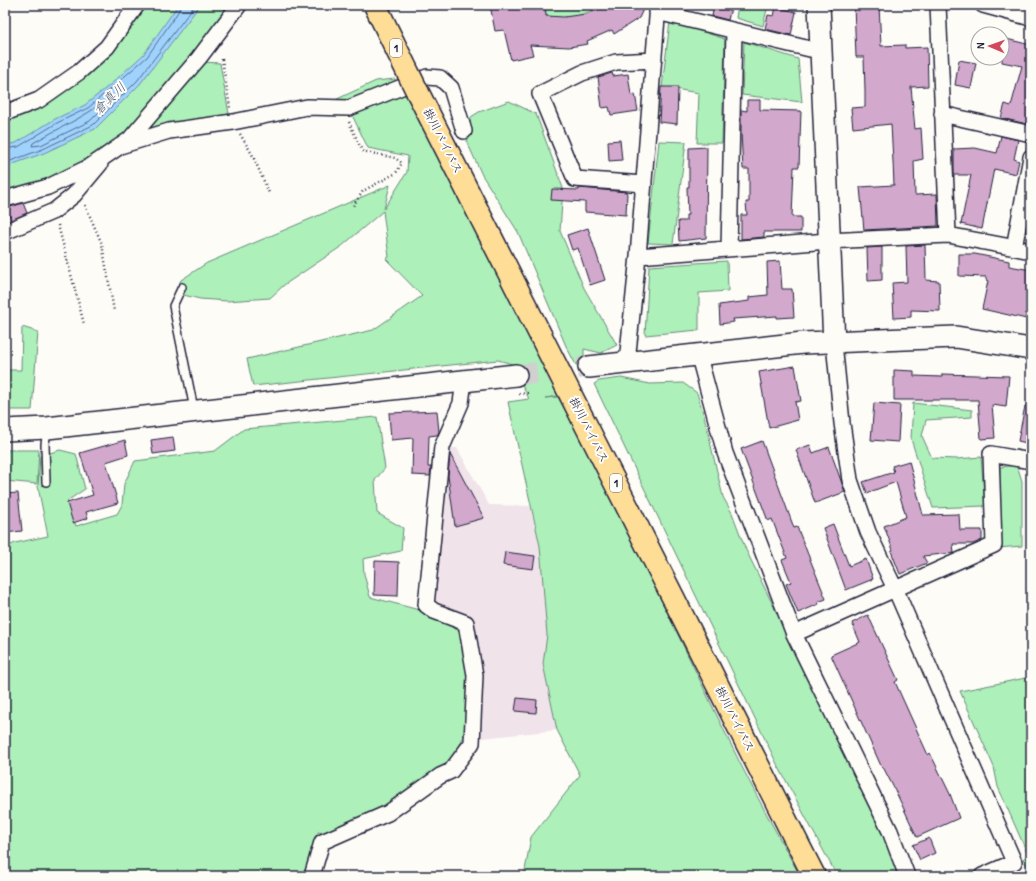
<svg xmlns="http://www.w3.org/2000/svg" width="1036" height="881" viewBox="0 0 1036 881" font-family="'Patrick Hand','Klee One',sans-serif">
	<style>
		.built { fill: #f0e3ea }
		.green { fill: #adf0b9; stroke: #68897a }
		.water { fill: #9fd3fd; stroke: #6d8caf }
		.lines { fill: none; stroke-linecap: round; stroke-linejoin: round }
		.shore { stroke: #546989; stroke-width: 1 }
		.building { fill: #d2a8cd; stroke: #22223b }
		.secondary-tunnel { stroke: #d1d0d1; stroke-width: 21; stroke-dasharray: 21 10; stroke-linecap: butt }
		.lane-casing { stroke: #22223b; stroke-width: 10 }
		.street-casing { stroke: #22223b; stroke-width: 18 }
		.secondary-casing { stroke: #22223b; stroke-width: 24 }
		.highway-casing { stroke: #22223b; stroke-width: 25 }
		.path { stroke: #22223b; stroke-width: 2.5; stroke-dasharray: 1 3; stroke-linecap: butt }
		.lane { stroke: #fdfcf7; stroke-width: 7 }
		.street { stroke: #fdfcf7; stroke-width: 15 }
		.secondary { stroke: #fdfcf7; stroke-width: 21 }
		.highway { stroke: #fedd96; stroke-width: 22 }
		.highway-bridge-casing { stroke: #22223b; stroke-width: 25; stroke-linecap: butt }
		.highway-bridge { stroke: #fedd96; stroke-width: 22 }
		.labels { text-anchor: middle; stroke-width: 4; stroke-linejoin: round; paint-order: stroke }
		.shield { fill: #fdfcf7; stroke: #646373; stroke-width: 1 }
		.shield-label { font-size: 11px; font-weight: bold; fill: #22223b }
		.street-label { font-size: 12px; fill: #22223b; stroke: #fdfcf7 }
		.water-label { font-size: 13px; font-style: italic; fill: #485775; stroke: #fdfcf7 }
	</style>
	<rect width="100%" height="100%" fill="#fdfcf7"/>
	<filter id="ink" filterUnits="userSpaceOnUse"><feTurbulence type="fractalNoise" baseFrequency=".025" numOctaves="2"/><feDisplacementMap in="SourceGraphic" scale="8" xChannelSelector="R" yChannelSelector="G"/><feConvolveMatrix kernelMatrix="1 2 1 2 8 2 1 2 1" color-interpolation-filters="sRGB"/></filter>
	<g filter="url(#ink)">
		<!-- built -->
		<path class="built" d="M 442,447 L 457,448 L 489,505 L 530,506 L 540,546 L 547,635 L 543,664 L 557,730 L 472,739 L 469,623 L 426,605 Z"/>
		<!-- green -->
		<path class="green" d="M 140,5 L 229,5 L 129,140 L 62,180 L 5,196 L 5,115 L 85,67 Z
			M 545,5 L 605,5 C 588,14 564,22 546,15 Z
			M 738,5 L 768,5 L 763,26 L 736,18 Z
			M 670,21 L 725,39 L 722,143 L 697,143 L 699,93 L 662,87 Z
			M 744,42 L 798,59 L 802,102 L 742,95 Z
			M 201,62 L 220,63 L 229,114 L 139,136 Z
			M 395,79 L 411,101 L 558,396 L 545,398 L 558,397 C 624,517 680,641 740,763 C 759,801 780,839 800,876 L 524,876 L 531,837 L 580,775 L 557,730 L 543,664 L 547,635 L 540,546 L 508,402 L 529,399 L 512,364 L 498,360 L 253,386 L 247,359 L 373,330 L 422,296 L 386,259 L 389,257 L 383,211 L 342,246 L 284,285 L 270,298 L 227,301 L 200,299 L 175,293 L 181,280 L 207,263 L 390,185 L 384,209 L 407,172 L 408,156 L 368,148 L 352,115 L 358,111 L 357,104 L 335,100 L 376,81 Z
			M 509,101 L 536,114 L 563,188 L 560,231 L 584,288 L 617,345 L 601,353 L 584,349 L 584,366 L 576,365 L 566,346 L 518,232 L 482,175 L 467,142 L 471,117 L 479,112 Z
			M 659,141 L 686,142 L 673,244 L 648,243 Z
			M 727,261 L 728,291 L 699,293 L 699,330 L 645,335 L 649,266 Z
			M 22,327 L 38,332 L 32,410 L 5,410 L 5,370 L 21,370 Z
			M 621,378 L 650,384 L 683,383 L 697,393 L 704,416 L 723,497 L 732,513 L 746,550 L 906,876 L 837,876 L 776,762 L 594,384 L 599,381 Z
			M 913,403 L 972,410 L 972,417 L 926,420 L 922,436 L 932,458 L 957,459 L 981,457 L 985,506 L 933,508 L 911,439 Z
			M 377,417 L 385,468 L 375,480 L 377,513 L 403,528 L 401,551 L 363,559 L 364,574 L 370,597 L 423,611 L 468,636 L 473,708 L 451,771 L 338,834 L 318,832 L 309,876 L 5,876 L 5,548 L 15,543 L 48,536 L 38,487 L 40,456 L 60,450 L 76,454 L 85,489 L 67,501 L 76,526 L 117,514 L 122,505 L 124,484 L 135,461 L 215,451 L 244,429 Z
			M 5,450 L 39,450 L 37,484 L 5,481 Z
			M 1017,465 L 1022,481 L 1022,546 L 998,548 L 1000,467 Z
			M 1031,677 L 1031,872 L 1023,859 L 1028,855 L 998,787 L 994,767 L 960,691 Z"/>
		<!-- water -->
		<path class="water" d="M 178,5 L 200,5 L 140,84 L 95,129 L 44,153 L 5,167 L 5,145 L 16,143 L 55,119 L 85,105 L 111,84 L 144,54 Z"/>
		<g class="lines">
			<!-- shore -->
			<path class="shore" d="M 105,101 L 107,101 L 107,104 L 90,121 L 41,145 L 32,146 L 33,143 C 57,129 83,118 105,101 Z
				M 5,149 L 18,147 L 57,123 L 88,108 L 147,57 L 180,9 L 181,5
				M 5,163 L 43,149 L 93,125 L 137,81 L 195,5"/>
		</g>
		<!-- building -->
		<path class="building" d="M 490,5 L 545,5 L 546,16 L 564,17 L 586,14 L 605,5 L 645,5 L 639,18 L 614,34 L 612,30 L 587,41 L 588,44 L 569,47 L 530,45 L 533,55 L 511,60 L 504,30 L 495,31 Z
			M 714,5 L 731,8 L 728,20 L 712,16 Z
			M 854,5 L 879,5 L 881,46 L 905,45 L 905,48 L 927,47 L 928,86 L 911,87 L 915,129 L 921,128 L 923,159 L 914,161 L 915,195 L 937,194 L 938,226 L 864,230 L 860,187 L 894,185 L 893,162 L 891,124 L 853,128 L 851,108 L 865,107 L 865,91 L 864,57 L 856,57 Z
			M 776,7 L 796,12 L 791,35 L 765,29 L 768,15 L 774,16 Z
			M 1002,38 L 1031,45 L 1031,125 L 1001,118 L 1005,104 L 1011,106 L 1022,66 L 1002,62 Z
			M 959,60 L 976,63 L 971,88 L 955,85 Z
			M 612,73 L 613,76 L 628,74 L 631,95 L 635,94 L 638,111 L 611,115 L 609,107 L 602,108 L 598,77 Z
			M 661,87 L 678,87 L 677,124 L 659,122 Z
			M 747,100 L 760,100 L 760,110 L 801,111 L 799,167 L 794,167 L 792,217 L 801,217 L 801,232 L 764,232 L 764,237 L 741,239 L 741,215 L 747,215 L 746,202 L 749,202 L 749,169 L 743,169 L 741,133 L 741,110 L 747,111 Z
			M 1001,136 L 1018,140 L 1014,159 L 1019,161 L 1016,174 L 994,169 L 982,229 L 961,224 L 971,175 L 954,175 L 954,149 L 975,148 L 997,153 Z
			M 620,140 L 622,160 L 609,161 L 608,141 Z
			M 707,147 L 706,238 L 679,241 L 678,221 L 686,221 L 686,215 L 688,215 L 687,187 L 689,187 L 689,148 Z
			M 579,188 L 627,192 L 626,215 L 585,212 L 585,202 L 551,200 L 552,189 L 579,190 Z
			M 23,203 L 27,213 L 11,220 L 7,208 Z
			M 588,228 L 605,280 L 590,285 L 578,248 L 572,250 L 567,235 Z
			M 925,245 L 926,280 L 939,281 L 940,311 L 911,310 L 911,317 L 894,318 L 892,283 L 907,282 L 906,246 Z
			M 882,247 L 882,280 L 868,281 L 867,248 Z
			M 959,254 L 975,254 L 1009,261 L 1009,266 L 1031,270 L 1031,320 L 982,309 L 988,281 L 986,280 L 986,277 L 959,276 Z
			M 780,261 L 782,289 L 792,289 L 794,317 L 777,318 L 777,316 L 733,319 L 734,322 L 720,324 L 719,305 L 749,301 L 749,297 L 768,295 L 767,262 Z
			M 795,366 L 801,401 L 795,402 L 798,420 L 769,428 L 759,372 Z
			M 894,370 L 914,371 L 914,376 L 942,377 L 942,374 L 1009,376 L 1006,407 L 992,405 L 995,438 L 981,439 L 978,400 L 894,400 Z
			M 874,403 L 900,405 L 898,442 L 871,440 Z
			M 1025,406 L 1031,406 L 1031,444 L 1018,441 Z
			M 437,411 L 439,432 L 437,435 L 429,436 L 428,467 L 431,467 L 430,476 L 412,475 L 413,438 L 391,440 L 389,413 Z
			M 173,437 L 175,451 L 153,454 L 151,440 Z
			M 125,440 L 128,455 L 106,462 L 118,503 L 86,512 L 88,518 L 73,523 L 67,503 L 93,495 L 80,453 Z
			M 762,441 L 794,528 L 797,527 L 826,599 L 818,602 L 819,604 L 798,613 L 786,584 L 791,582 L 782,560 L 787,558 L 772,519 L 768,521 L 741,449 Z
			M 810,445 L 813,453 L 829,447 L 845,492 L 815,503 L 796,450 Z
			M 450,454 L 484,518 L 455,526 L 448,476 Z
			M 909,461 L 923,515 L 959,514 L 960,530 L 982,530 L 982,540 L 973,544 L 953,544 L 954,553 L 923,556 L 927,563 L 900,574 L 891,551 L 893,550 L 884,526 L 906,517 L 896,482 L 867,493 L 863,482 L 894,472 L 892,466 Z
			M 18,493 L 22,531 L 5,533 L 5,494 Z
			M 833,524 L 849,566 L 866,559 L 873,579 L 846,590 L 823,528 Z
			M 505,552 L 535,556 L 533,569 L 503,565 Z
			M 375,561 L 399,562 L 398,596 L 374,595 Z
			M 868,615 L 898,680 L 895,682 L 928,755 L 930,753 L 950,794 L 959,818 L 917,837 L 895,790 L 883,767 L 882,768 L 831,655 L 860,642 L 852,623 Z
			M 517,698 L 537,700 L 536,713 L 515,711 Z
			M 929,838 L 935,853 L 920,860 L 913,845 Z"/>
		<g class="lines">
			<!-- secondary-tunnel -->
			<path class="secondary-tunnel" d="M 516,375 L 589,367"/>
			<!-- lane casing -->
			<g class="lane-casing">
				<path id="lane" d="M 182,287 L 173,306 L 194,409
					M 46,482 L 45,444 L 47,430"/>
			</g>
			<!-- street casing -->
			<g class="street-casing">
				<path id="street" d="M 938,5 L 948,235
					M 983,5 L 1031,18
					M 657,12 L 810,49 L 821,49
					M 5,113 L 39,100 L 79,72 L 107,47 L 137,5
					M 942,114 L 1031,134
					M 120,146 L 169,131 L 233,122 L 307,107 L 349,108 L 427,77 L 440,78 L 451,88 L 464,131
					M 644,184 L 575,179 L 540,94 L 582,73 L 616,62 L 654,60
					M 5,199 L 48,187 L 91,166 L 129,140 L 199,58 L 239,5
					M 5,232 L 54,211 L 74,195 L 100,164
					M 1014,248 L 1031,157
					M 729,249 L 734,31
					M 638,256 L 828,241 L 948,235 L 1031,251
					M 834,343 L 842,423 L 850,480 L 868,532 L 897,593 L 1014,862 L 982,876
					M 698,353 L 725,453 L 794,634 L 890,831 L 907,876
					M 627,362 L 638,256 L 658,5
					M 794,634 L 994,545 L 991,454 L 1031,461
					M 312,876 L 322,842 L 388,813 L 440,776 L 451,771 L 472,743 L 475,675 L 466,623 L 434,611 L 426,605 L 442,447 L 461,403 L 464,381"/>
			</g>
			<!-- secondary casing -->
			<g class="secondary-casing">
				<path id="secondary" d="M 819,5 L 834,343
					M 589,367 L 803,343 L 956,337 L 1031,349
					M 5,430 L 47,428 L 516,375"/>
			</g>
			<!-- highway casing -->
			<g class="highway-casing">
				<path id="highway" d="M 417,91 L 814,876"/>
			</g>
			<!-- path -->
			<path class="path" d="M 222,59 L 230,108
				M 349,122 L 362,151 L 395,158 L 402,163 L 396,173 L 363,191 L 353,206
				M 240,134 L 252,154 L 270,195
				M 85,205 L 102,244 L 114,311
				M 58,225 L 84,324
				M 519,394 L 529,393"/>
			<!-- lane -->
			<use href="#lane" class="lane"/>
			<!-- street -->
			<use href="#street" class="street"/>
			<!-- secondary -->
			<use href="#secondary" class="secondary"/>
			<!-- highway -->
			<use href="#highway" class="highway"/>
			<!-- highway-bridge casing -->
			<g class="highway-bridge-casing">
				<path id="highway-bridge" d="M 375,5 L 417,91"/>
			</g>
			<!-- highway-bridge -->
			<use href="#highway-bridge" class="highway-bridge"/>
		</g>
	</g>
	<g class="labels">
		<!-- shield labels -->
		<g class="shield">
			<rect x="390" y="39" width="12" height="18" rx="3"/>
			<rect x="610" y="474" width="12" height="18" rx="3"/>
		</g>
		<g class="shield-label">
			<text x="396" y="52">1</text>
			<text x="616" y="487">1</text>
		</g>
		<!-- street labels -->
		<g class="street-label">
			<text transform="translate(443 141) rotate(63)" y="4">掛川バイパス</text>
			<text transform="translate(589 430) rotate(63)" y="4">掛川バイパス</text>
			<text transform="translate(735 719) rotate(63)" y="4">掛川バイパス</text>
		</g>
		<!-- water labels -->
		<g class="water-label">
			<text transform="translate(109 98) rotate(-44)" y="5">倉真川</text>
		</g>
	</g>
	<!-- margin -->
	<rect width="1036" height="881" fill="none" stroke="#fdfcf7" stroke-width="20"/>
	<rect x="10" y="10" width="1016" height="861" fill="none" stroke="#22223b" stroke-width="1.5" filter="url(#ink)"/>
	<!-- north arrow -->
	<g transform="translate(990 46) rotate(272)"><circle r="19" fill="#fdfcf7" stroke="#a5a5ac"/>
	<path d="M0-3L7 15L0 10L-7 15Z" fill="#d1495b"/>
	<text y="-6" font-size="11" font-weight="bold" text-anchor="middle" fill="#22223b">N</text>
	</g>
</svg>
